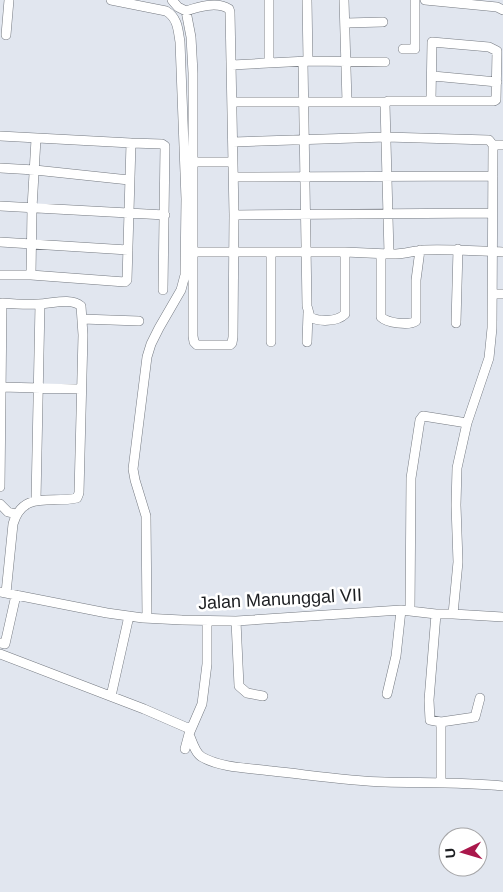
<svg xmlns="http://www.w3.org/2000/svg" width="503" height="892" viewBox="0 0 503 892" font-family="Arial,sans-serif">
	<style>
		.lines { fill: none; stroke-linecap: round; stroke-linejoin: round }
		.minor-casing { stroke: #747980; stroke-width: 10 }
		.minor { stroke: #fff; stroke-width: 9 }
		.labels { text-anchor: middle; stroke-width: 5; stroke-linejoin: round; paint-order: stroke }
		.street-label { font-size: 18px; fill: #1d1f22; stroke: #fff }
	</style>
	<rect width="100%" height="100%" fill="#e1e6ef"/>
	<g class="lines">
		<!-- minor casing -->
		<g class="minor-casing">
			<path id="minor" d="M 111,0 L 166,11 C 178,18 178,30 180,42 L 186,199 L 185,275 L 181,290 L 159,328 L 151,344 L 147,357 L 133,469 L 135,480 L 146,516 L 147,618
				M 172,0 L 178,7 L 186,11 L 191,37 L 193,73 L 193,336 L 194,342 L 197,345 L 230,345 L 232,343 L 233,337 L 234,215 L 230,12 L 229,9 C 217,1 198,7 186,11
				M 307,0 L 308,61
				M 344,0 L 347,102
				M 425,0 L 497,7 L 503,10
				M 346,23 L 383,22
				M 6,35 L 9,0
				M 403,49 L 415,49 L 415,0
				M 303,62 L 307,306 L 310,317 C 319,322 337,322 345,314 L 345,252
				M 269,63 L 269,0
				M 232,65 L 308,61 L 385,62
				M 433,76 L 497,82
				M 431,100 L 432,42 L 489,47 L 497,51 L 496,100 L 494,101 L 388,101 L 385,104 L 389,254 C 401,255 412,251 424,250 C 451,249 476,251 503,252
				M 233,102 L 387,102
				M 0,136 L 131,143 L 127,280 L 125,282 L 31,275 L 0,275
				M 233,142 L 386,137 L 489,140 L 493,145 L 503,145
				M 131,143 L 162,144 L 165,146 L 163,290
				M 193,162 L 233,162
				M 0,168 L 35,170 L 129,180
				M 234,177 L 493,176
				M 0,206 L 165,215
				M 234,215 L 492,213
				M 0,242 L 128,250
				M 188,252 L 345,252 L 389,254
				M 271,252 L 271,342
				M 381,254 L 381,317 C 387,323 409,326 416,321 L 416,280 L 420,250
				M 31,275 L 32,208 L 36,139
				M 493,294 L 503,294
				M 82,319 L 139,321
				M 456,323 L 458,249
				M 307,342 L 308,313
				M 0,387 L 81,389
				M 0,487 L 2,303 C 14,304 26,305 38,304 C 51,304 70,297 81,306 L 83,335 L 79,493 L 77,498 C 51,504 23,490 13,524 L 6,593
				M 36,500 L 40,304
				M 0,504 L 8,512 L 16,514
				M 0,592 L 107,613 L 143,618 L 182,620 L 236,621 L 401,610 L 436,614 L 453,614 L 503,617
				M 410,611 L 411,478 L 420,420 L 423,416 L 467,423
				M 436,614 L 429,700 L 430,720 L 441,722 L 441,782
				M 453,614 L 458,562 L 456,505 L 457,468 L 467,423 L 489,358 L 492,328 L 493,145
				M 207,621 L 207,664 L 202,704 L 189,734 C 192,741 195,753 202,757 C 221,768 250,768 272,771 C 310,775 347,781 385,782 C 425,783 464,782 503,786
				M 236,621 L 239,686 L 247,693 L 263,696
				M 0,643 L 5,644 L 16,595
				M 0,654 L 144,709 L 190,729
				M 387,694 L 396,656 L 401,610
				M 111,696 L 129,616
				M 441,722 L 475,717 L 480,698
				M 185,749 L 189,734"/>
		</g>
		<!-- minor -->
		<use href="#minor" class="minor"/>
	</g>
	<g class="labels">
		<!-- street labels -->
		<g class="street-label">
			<text transform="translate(280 599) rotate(-3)" y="6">Jalan Manunggal VII</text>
		</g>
	</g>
	<!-- north arrow -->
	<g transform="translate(463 852) rotate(265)"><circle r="24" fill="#ffffff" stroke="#a5a5a7"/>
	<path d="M0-4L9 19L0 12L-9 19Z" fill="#aa174b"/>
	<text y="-8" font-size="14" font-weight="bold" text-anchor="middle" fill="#1d1f22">U</text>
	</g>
</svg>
